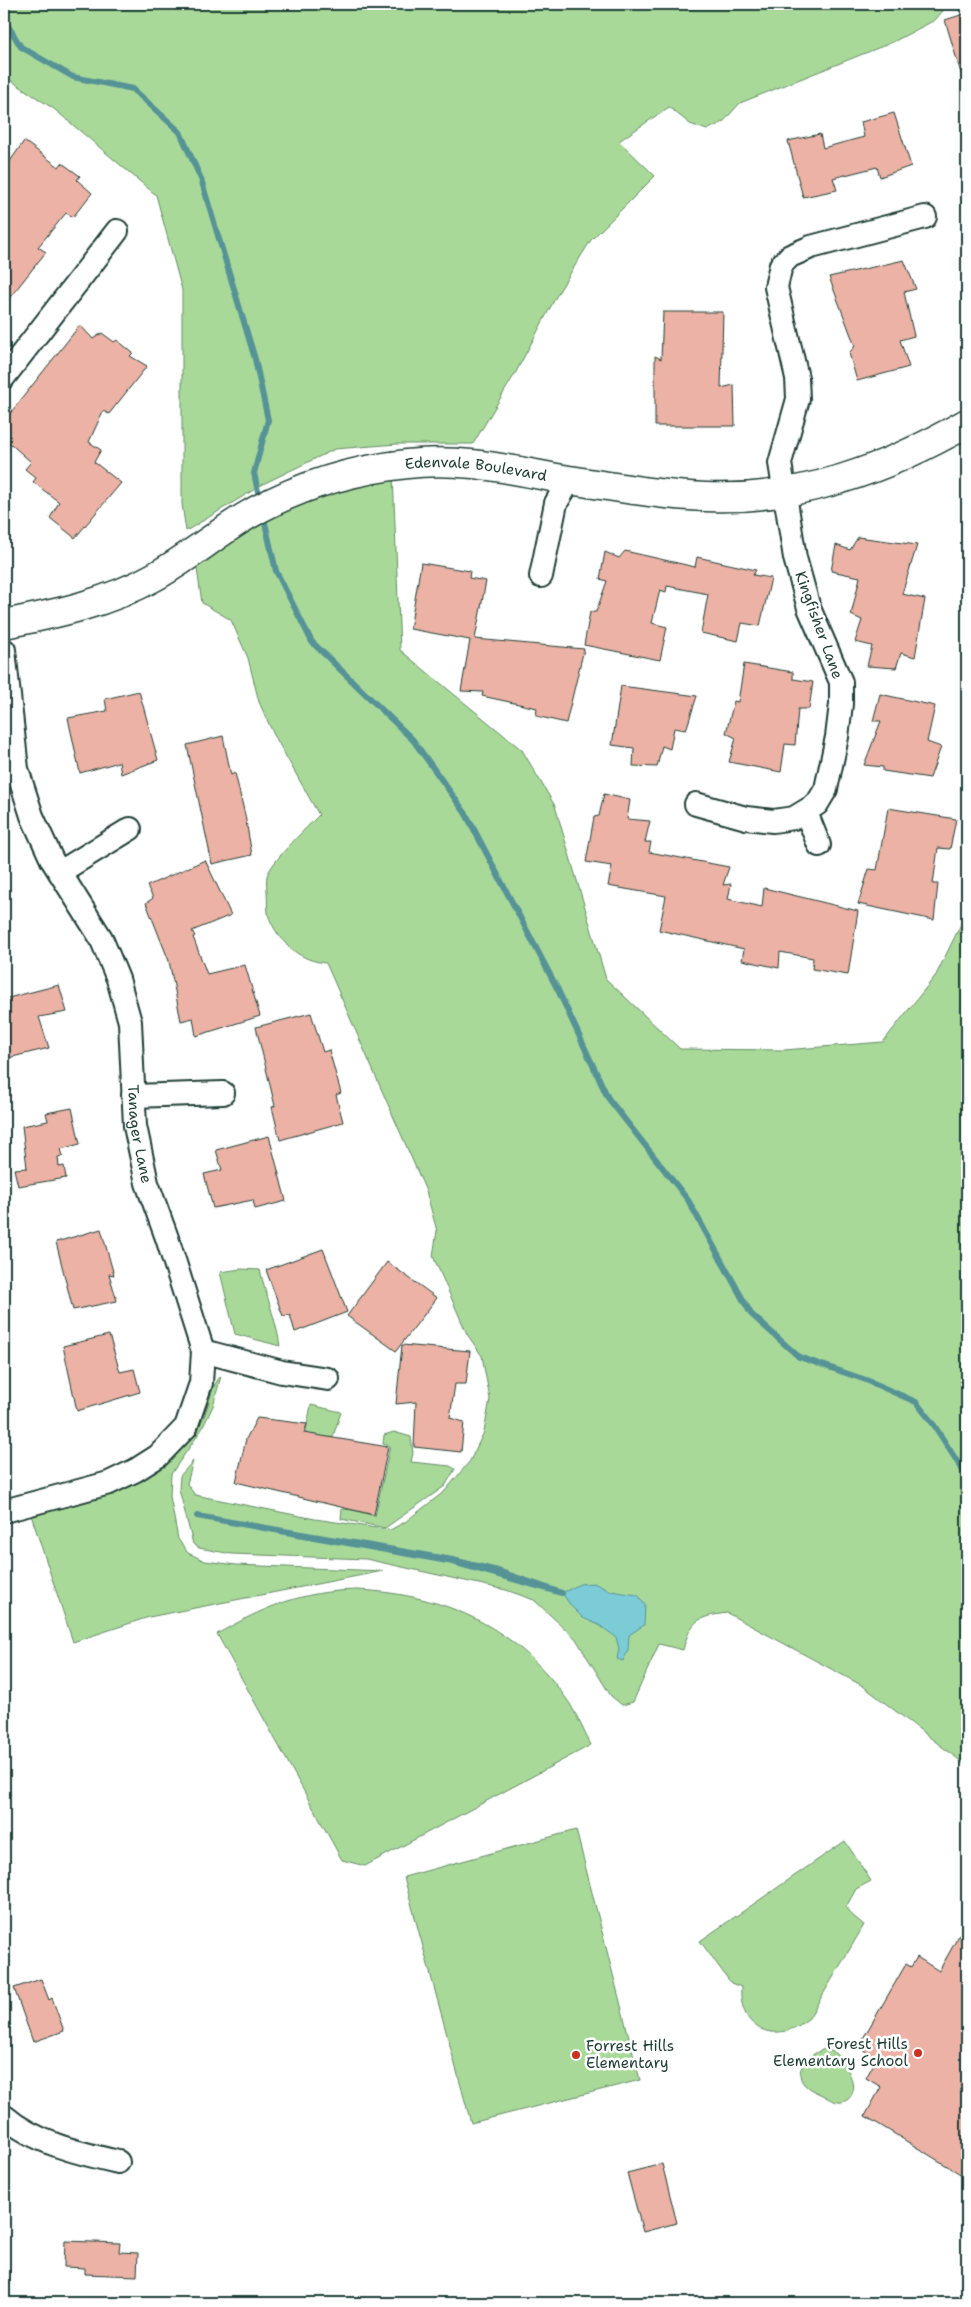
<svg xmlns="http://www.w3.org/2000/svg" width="971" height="2307" viewBox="0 0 971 2307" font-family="'Shantell Sans',sans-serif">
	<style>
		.green { fill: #a9d999; stroke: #648b66 }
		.water { fill: #7cccd8; stroke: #579396 }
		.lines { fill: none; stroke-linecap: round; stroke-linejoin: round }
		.stream { stroke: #579396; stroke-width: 6 }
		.building { fill: #ebb2a5; stroke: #1f3d34 }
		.minor-casing { stroke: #1f3d34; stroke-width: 26 }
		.tertiary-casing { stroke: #1f3d34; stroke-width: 31 }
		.minor { stroke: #fff; stroke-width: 22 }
		.tertiary { stroke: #fff; stroke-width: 28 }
		.poi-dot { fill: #c8321e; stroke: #fff; stroke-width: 2 }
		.labels { text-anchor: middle; stroke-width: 5; stroke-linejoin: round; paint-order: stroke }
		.street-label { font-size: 15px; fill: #1f3d34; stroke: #fff }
		.poi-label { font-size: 15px; fill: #1f3d34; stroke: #fff; text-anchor: end }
	</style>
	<rect width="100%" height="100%" fill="#fff"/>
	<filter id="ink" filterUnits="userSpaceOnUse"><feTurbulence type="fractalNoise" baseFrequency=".02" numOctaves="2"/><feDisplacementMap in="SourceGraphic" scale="10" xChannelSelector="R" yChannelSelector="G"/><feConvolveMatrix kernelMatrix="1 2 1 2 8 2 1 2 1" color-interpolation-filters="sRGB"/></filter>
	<g filter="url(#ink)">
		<!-- green -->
		<path class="green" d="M 4,4 L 949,4 L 935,20 L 893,42 L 740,103 L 723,122 L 707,130 L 690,124 L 669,107 L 619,141 L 655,176 L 591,240 L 558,293 L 516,372 L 473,444 L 397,444 L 335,449 L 265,483 L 186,531 L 182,504 L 182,290 L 156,195 L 54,109 L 4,76 Z
			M 392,450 L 400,650 L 522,750 L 555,806 L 606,979 L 680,1049 L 784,1050 L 883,1042 L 936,975 L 967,912 L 967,1766 L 863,1686 L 727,1613 C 697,1617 691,1620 683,1650 L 659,1644 L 633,1702 L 622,1705 L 611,1696 L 576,1639 L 534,1600 L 506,1590 L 366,1559 L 232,1554 L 199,1548 L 193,1544 L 179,1489 L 180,1476 L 193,1461 L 187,1484 L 195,1495 L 315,1519 L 390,1530 L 405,1522 L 445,1491 L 470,1461 L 484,1432 L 490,1399 L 482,1356 L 467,1334 L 433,1256 L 437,1231 L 426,1191 L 326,963 C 301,961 282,945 271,922 C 266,913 268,901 267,892 C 267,887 266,881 267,876 C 270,863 308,826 319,815 L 273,733 L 259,702 L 248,658 L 231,620 L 202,603 L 196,562 Z
			M 241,1269 L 260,1270 C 266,1296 276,1319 280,1346 L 235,1334 L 220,1272 Z
			M 221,1376 L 213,1406 L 202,1429 L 171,1474 L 170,1496 L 178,1539 L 188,1553 L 205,1561 L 236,1565 L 383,1571 L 149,1617 L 73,1642 L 30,1512 C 88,1498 155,1489 192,1437 C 197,1430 202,1422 205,1414 C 210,1401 211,1386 221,1376 Z
			M 311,1405 L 341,1412 L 328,1452 L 303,1446 Z
			M 394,1432 L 411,1437 L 413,1453 L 411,1462 L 450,1466 L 455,1469 L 445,1486 L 385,1528 L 341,1519 L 342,1509 L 353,1510 L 375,1516 L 390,1446 L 383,1444 L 384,1435 Z
			M 357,1590 C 446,1594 519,1628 570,1704 C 578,1717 584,1732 591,1745 L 365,1866 L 342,1860 L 217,1634 C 264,1607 302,1591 357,1590 Z
			M 576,1830 L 640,2080 L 471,2123 L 404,1877 Z
			M 845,1841 L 871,1881 L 856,1889 L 846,1907 L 852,1915 L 864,1925 L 809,2018 C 777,2046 738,2031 741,1987 L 731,1983 L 700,1941 Z
			M 826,2049 C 829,2050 834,2052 837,2054 C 847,2063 864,2097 842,2102 C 836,2103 829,2099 824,2096 C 819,2093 812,2091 807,2087 C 789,2072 810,2052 826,2049 Z"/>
		<!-- water -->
		<path class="water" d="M 594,1583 L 610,1591 L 638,1595 L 645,1605 L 644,1625 L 629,1635 L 628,1650 L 623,1661 L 617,1659 L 619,1649 L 616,1637 L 599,1625 L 583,1618 L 571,1606 L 562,1593 L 580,1584 Z"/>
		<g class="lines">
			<!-- stream -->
			<path class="stream" d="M 4,19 L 21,47 L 73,77 L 133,89 L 180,132 L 201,179 L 255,359 L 268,420 L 254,473 L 260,501
				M 263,514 L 276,571 L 312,642 L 413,740 L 466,814 L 558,990 L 608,1098 L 688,1200 L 751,1314 L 799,1357 L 866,1380 L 916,1402 L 934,1425 L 967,1477
				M 197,1516 L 453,1560 L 498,1571 L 562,1593 L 453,1562 Z"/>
		</g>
		<!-- building -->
		<path class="building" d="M 967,13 L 967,80 L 963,80 L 945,20 Z
			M 894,113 L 911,166 L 880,177 L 877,167 L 833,178 L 837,190 L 803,197 L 788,141 L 820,134 L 823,148 L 864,137 L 861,122 Z
			M 24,141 L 59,167 L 62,163 L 80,176 L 77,180 L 92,193 L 73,217 L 66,213 L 38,247 L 46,252 L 4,305 L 4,170 Z
			M 904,260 L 916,289 L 904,292 L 914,336 L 900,340 L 909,367 L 857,381 L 849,353 L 855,346 L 829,277 Z
			M 663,312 L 723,312 L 721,388 L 734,385 L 735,426 L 655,426 L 655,356 L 661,359 Z
			M 80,325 L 93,339 L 102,333 L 114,342 L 117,340 L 133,353 L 130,356 L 147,366 L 109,414 L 103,411 L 89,442 L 101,450 L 94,462 L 121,483 L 75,538 L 50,518 L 59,502 L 33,482 L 36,478 L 25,469 L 31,462 L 4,438 L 4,421 Z
			M 858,537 L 917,545 L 902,594 L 925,599 L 915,657 L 901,653 L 896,668 L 867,666 L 872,646 L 855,642 L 862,620 L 851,615 L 860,577 L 831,571 L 836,545 L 850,550 Z
			M 625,551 L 695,567 L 697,557 L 756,570 L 753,575 L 771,578 L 760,626 L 742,623 L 738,641 L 701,633 L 708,594 L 667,586 L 666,592 L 660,590 L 652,623 L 667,627 L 660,660 L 584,645 L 590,612 L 596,612 L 607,581 L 600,579 L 605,552 L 619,558 Z
			M 421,563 L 470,571 L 469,578 L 486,581 L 475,639 L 584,649 L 566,723 L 536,716 L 537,708 L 482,696 L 483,692 L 461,691 L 470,640 L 410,629 Z
			M 744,664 L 793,672 L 793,679 L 813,682 L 809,709 L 798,709 L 795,745 L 785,744 L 781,772 L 729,762 L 736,738 L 726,733 L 734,701 L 738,702 Z
			M 621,686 L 697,696 L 686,730 L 674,728 L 670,749 L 662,746 L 657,767 L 633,766 L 634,748 L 612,745 Z
			M 139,691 L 158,760 L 121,774 L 119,762 L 80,773 L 68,718 L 107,711 L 105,699 Z
			M 880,694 L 935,706 L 927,742 L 941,747 L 930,778 L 883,771 L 883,767 L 864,765 L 881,721 L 873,721 Z
			M 223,736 L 231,775 L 235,773 L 245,815 L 252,855 L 212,864 L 187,745 Z
			M 604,794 L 630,800 L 627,819 L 650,821 L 645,842 L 651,842 L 649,852 L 729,867 L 723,885 L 731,884 L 728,899 L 762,907 L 764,888 L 858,911 L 848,975 L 812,969 L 813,958 L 780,952 L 779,968 L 742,960 L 744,949 L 659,930 L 666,896 L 608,886 L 612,866 L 586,862 L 594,817 L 599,816 Z
			M 888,808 L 956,819 L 950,849 L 938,848 L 933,884 L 938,884 L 934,920 L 858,904 L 869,869 L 877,870 Z
			M 205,860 L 231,915 L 192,931 L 195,936 L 193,937 L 207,974 L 245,965 L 260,1016 L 196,1036 L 193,1018 L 181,1021 L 169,961 L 146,903 L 153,898 L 147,886 Z
			M 59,985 L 67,1012 L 39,1017 L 49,1048 L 4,1059 L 4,999 Z
			M 311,1013 L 323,1052 L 329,1050 L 341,1093 L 336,1095 L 343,1122 L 280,1140 L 272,1107 L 275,1106 L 256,1027 Z
			M 72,1108 L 80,1144 L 61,1149 L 63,1156 L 58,1157 L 59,1167 L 64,1166 L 66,1178 L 18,1186 L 14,1169 L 27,1168 L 22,1126 L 48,1121 L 46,1113 Z
			M 269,1136 L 286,1201 L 255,1209 L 253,1200 L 213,1208 L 204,1174 L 222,1170 L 216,1150 Z
			M 101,1229 L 114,1275 L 109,1274 L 117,1301 L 73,1310 L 56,1242 Z
			M 323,1249 L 347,1312 L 295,1332 L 290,1315 L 283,1316 L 266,1270 Z
			M 387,1262 L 437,1298 L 396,1351 L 347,1316 Z
			M 109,1335 L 120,1372 L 134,1369 L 140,1392 L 77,1411 L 63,1346 Z
			M 402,1345 L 470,1351 L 466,1384 L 455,1384 L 450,1418 L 464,1422 L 461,1452 L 414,1447 L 416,1402 L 396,1404 Z
			M 257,1418 L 307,1424 L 304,1433 L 388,1447 L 374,1515 L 236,1482 L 246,1439 Z
			M 967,1921 L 967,2178 L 865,2116 L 881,2087 L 866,2078 L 877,2058 L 858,2047 L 906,1964 L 911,1967 L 917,1957 L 939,1971 Z
			M 41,1979 L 49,2000 L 52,1998 L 64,2031 L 33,2042 L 14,1988 Z
			M 662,2164 L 677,2223 L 643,2232 L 627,2173 Z
			M 65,2241 L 120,2243 L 119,2252 L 138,2253 L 137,2276 L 85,2274 L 85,2268 L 64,2267 Z"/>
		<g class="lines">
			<!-- minor casing -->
			<g class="minor-casing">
				<g id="minor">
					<path d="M 4,377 L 117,231"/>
					<path d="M 541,576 L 556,503 L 570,480"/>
					<path id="s1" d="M 4,650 L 17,769 L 32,816 L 52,860 L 101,938 L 118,979 L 130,1022 L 135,1126 L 147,1183 L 167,1238 L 203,1351 L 201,1383 L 186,1427 L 158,1456 L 136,1470 L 109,1483 L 4,1511"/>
					<path d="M 696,804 L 746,818 L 773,821 L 794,818 L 817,804 L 826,789 L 837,737 L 841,704 L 841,682 L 809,608 L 795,558 L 780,463 L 798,399 L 797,378 L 776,287 L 781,265 L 790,256 L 811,247 L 925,217"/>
					<path d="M 806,812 L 819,845"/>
					<path d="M 60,872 L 130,829"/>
					<path d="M 133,1096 L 223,1093"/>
					<path d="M 203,1351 L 282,1372 L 328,1379"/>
					<path d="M 4,2116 C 35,2143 79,2153 118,2162"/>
				</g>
			</g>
			<!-- tertiary casing -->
			<g class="tertiary-casing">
				<g id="tertiary">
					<path id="s2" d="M 4,624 C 55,614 108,603 154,577 C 187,559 216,534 248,515 C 296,487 352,470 407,464 C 462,457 516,471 569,480 C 615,487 660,495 706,497 C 800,501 887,469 967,423"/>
				</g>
			</g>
			<!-- minor -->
			<use href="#minor" class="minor"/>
			<!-- tertiary -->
			<use href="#tertiary" class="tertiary"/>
		</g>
	</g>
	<!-- markers -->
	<g class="poi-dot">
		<circle cx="918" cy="2053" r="5"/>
		<circle cx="576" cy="2055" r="5"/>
	</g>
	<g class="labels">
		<!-- street labels -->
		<g class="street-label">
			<text dy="5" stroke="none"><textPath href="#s2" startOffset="508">Edenvale Boulevard</textPath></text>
			<text transform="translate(819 625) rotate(70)" y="5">Kingfisher Lane</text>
			<text dy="5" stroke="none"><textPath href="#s1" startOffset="511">Tanager Lane</textPath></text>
		</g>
		<!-- poi labels -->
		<g class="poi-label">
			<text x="908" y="2049">Forest Hills<tspan x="908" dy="17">Elementary School</tspan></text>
			<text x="586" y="2051" text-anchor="start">Forrest Hills<tspan x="586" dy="17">Elementary</tspan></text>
		</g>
	</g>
	<!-- margin -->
	<rect width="971" height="2307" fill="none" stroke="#fff" stroke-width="20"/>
	<rect x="10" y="10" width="951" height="2287" fill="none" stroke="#1f3d34" stroke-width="2" filter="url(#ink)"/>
</svg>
